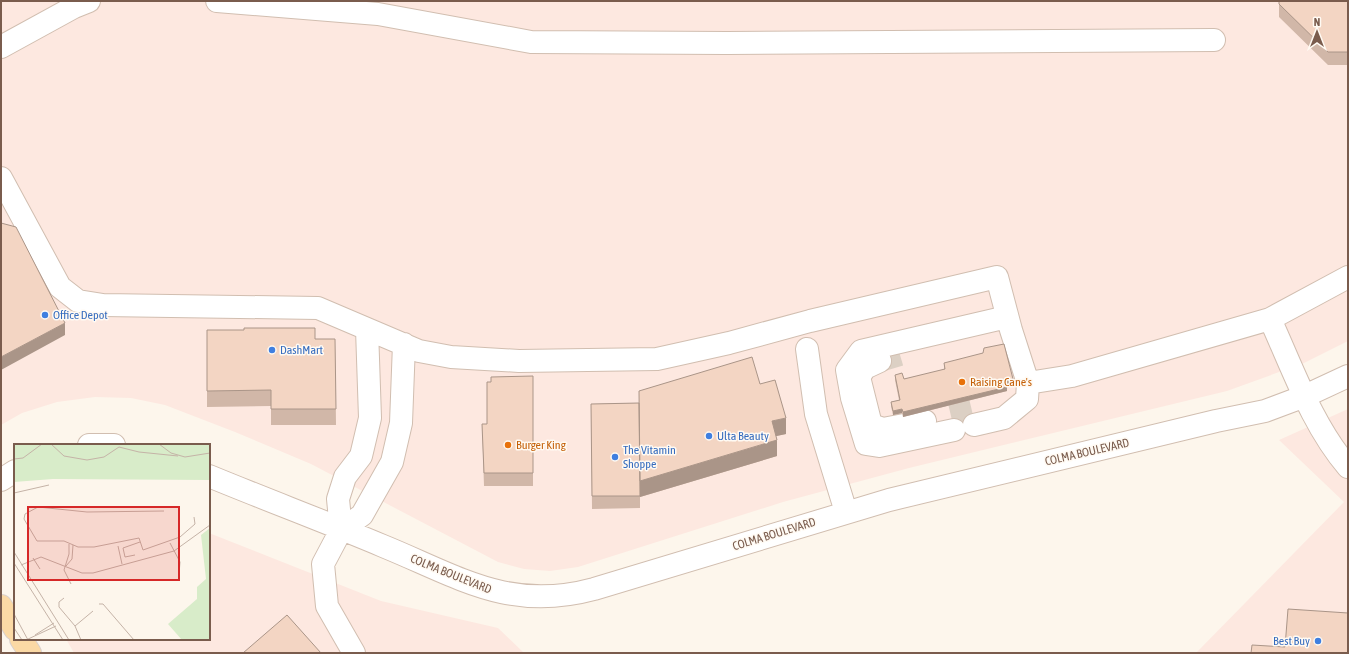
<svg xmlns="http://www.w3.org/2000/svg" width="1349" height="654" viewBox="0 0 1349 654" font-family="'Asap Condensed',sans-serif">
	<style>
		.commercial { fill: #fde8e0 }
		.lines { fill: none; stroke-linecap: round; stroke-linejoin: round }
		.minor-tunnel { stroke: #dcd0c4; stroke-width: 22; stroke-dasharray: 22 11; stroke-linecap: butt }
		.minor-casing { stroke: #d1beb0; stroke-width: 24 }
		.major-casing { stroke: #dad1cd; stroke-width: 24 }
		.minor { stroke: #fff; stroke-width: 22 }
		.major { stroke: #fbd9a5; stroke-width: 22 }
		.wall { fill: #d1b7a8 }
		.shaded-wall { fill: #aa9588 }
		.building { fill: #f3d5c3; stroke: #aa9588 }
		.shop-dot { fill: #3f7fe0; stroke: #fffaf3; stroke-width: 1.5 }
		.food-dot { fill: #e8710a; stroke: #fffaf3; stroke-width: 1.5 }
		.labels { text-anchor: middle; stroke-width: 3; stroke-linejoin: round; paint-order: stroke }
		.shop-label { font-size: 12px; fill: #366cbe; stroke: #fffaf3; text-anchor: start }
		.food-label { font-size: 12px; fill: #c56008; stroke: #fffaf3; text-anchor: start }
		.street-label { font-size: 12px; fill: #7a5c4d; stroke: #fffaf3 }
		.inset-road { fill: none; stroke: #c5b3a7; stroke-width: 1 }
		.view { fill: #d62828; fill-opacity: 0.15; stroke: #d62828; stroke-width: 2 }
		.inset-edge { fill: none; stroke: #7a5c4d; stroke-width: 2 }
	</style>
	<rect width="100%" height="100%" fill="#fdf6ec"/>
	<!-- commercial -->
	<path class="commercial" d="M 1,1 L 1348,1 L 1348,341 L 1304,363 L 1227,391 L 909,468 L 783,502 L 578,567 L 550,571 L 524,569 L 498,562 L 311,464 L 235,432 L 165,405 L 131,398 L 95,397 L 57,402 L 22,413 L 1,425 Z
		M 1348,409 L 1348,653 L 1196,653 L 1344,502 L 1279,440 Z
		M 209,533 L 381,601 L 498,628 L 524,653 L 74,653 L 66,639 L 209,639 Z"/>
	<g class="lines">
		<!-- minor-tunnel -->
		<path class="minor-tunnel" d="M 880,361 L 900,355
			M 951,416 L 972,411"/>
		<!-- minor casing -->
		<g class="minor-casing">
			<path id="minor" d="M 217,1 L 378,14 L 531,42 L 727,43 L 1214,40
				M 1,47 L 74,7 L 89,1
				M 1,178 L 60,287 L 78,301 L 103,305 L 318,308 L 419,351 L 451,357 L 519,361 L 657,359 L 729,343 L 810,321 L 997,277 L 1011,330 L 1028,383 L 1072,376 L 1270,319 L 1348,277
				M 1270,319 C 1293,369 1312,425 1348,467
				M 807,349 L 816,414 L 846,512
				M 880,361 L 865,368 L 859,377 L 871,425 L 883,429 L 925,421
				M 974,425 L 1004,418 L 1027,399 L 1028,383
				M 954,430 L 879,446 L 866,444 L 852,398 L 847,370 L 861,351 L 1007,317
				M 89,445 L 114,445
				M 209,476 C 267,500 326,522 383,546 C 459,577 509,612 594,589 L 889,500 L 1216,421 L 1265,411 L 1305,396 L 1348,376
				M 1,480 L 15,471
				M 341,530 L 338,499 L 345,477 L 361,456 L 370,418 L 367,329
				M 354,653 L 327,606 L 323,564 L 341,530 L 362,515 L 392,462 L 401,423 L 404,344"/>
		</g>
		<!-- major casing -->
		<g class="major-casing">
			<path id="major" d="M 1,606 L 15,629
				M 21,639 L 30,653"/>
		</g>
		<!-- minor -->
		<use href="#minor" class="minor"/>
		<!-- major -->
		<use href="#major" class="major"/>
	</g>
	<!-- wall -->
	<path class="wall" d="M 1279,1 L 1348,1 L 1348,65 L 1328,65 L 1279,17 Z
		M 207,330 L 315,339 L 335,339 L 336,425 L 271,425 L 271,406 L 207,407 Z
		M 944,363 L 1013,384 L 1007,385 L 1007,391 L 903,417 L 902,413 L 893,415 L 891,406 L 891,402 L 899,400 L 895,380 L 895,375 L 904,379 L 944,370 Z
		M 533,376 L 533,486 L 484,486 L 482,424 L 487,424 L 491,382 Z
		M 639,403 L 786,434 L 776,436 L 777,456 L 640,497 L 640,508 L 592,509 L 591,404 Z"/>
	<!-- shaded-wall -->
	<path class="shaded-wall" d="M 65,323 L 65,335 L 1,370 L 1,357 Z
		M 1013,379 L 1013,384 L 1006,385 L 1006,381 Z
		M 1007,387 L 1007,391 L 903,417 L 903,412 Z
		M 902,409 L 902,413 L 893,415 L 893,411 Z
		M 786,418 L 786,434 L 772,437 L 772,421 Z
		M 777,440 L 777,456 L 640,497 L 640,481 Z"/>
	<!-- building -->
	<path class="building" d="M 1279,1 L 1348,1 L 1348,52 L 1328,52 L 1279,4 Z
		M 1,223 L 16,227 L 65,323 L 1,357 Z
		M 244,328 L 315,328 L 315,339 L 335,339 L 336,409 L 271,409 L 271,390 L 207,391 L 207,330 L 244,330 Z
		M 1004,344 L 1013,379 L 1006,381 L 1007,387 L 903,412 L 902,409 L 893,411 L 891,402 L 900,400 L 895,375 L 902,373 L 904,379 L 945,369 L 944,363 L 983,353 L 984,348 Z
		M 752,357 L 760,384 L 775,380 L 786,418 L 772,421 L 777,440 L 640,481 L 639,391 Z
		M 533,376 L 533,473 L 484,473 L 482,424 L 487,424 L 487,382 L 491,382 L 491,377 Z
		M 639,403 L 640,496 L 592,496 L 591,404 Z
		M 1288,609 L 1348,613 L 1348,653 L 1251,653 L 1252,645 L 1285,647 Z
		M 287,615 L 321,653 L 243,653 Z"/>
	<!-- markers -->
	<g class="shop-dot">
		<circle cx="45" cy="315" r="4"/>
		<circle cx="272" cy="350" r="4"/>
		<circle cx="709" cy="436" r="4"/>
		<circle cx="615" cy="457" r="4"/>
		<circle cx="1318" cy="641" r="4"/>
	</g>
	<g class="food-dot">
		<circle cx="962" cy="382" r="4"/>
		<circle cx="508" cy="445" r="4"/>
	</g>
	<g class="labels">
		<!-- shop labels -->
		<g class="shop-label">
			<text x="53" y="319">Office Depot</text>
			<text x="280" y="354">DashMart</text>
			<text x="717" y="440">Ulta Beauty</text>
			<text x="623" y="454">The Vitamin<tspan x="623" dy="14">Shoppe</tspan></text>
			<text x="1310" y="645" text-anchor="end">Best Buy</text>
		</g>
		<!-- food labels -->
		<g class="food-label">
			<text x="970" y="386">Raising Cane's</text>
			<text x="516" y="449">Burger King</text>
		</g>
		<!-- street labels -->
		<g class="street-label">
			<text transform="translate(1087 452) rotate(-13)" y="4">COLMA BOULEVARD</text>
			<text transform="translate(774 534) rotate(-17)" y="4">COLMA BOULEVARD</text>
			<text transform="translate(451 574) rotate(22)" y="4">COLMA BOULEVARD</text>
		</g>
	</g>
	<!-- overview -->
	<g transform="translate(14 444)">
		<rect width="196" height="196" fill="#fdf6ec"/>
		<path d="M 0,0 L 196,0 L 196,36 L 39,35 L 0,38 ZM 196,84 L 196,196 L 168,196 L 154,180 L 183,155 L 183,143 L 192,135 L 187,91 Z" fill="#d8ecc9"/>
		<path class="inset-road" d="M 37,0 L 50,12 L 73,16 L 90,13 L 105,3 L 125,8 L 164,12M 145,0 L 157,9 L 171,13 L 196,9M 0,15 L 9,14 L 28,0M 0,49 L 35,41M 150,67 L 73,68 L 24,63 L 11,70 L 10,75 L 23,97 L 50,97 L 64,103 L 80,103 L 125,94 L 129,106 L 166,93 L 181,80 L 180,73M 156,99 L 166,118 L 165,130M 55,100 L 55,110 L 50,126 L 57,140M 104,102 L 108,120M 0,108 L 55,196M 121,111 L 111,113 L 109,104 L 126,98M 19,114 L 26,125M 0,119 L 49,196M 7,121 L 27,113 L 68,129 L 79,129 L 160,107 L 196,81M 52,122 L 58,115 L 59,101M 50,154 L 45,158 L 45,163 L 61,182 L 67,196M 85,160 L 89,160 L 120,196M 0,170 L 14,196M 61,182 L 79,167M 0,184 L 8,196M 21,191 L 40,179M 12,196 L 42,182"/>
		<path class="view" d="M 14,63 L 165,63 L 165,136 L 14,136 Z"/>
		<rect width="196" height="196" class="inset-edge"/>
	</g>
	<!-- border -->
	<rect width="1349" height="654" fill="none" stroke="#7a5c4d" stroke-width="4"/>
	<!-- north arrow -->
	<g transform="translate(1317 32)" stroke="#fffaf3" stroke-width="3" paint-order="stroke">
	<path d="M0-3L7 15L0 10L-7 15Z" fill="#7a5c4d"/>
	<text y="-6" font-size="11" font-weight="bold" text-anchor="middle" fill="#7a5c4d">N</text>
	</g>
</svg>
